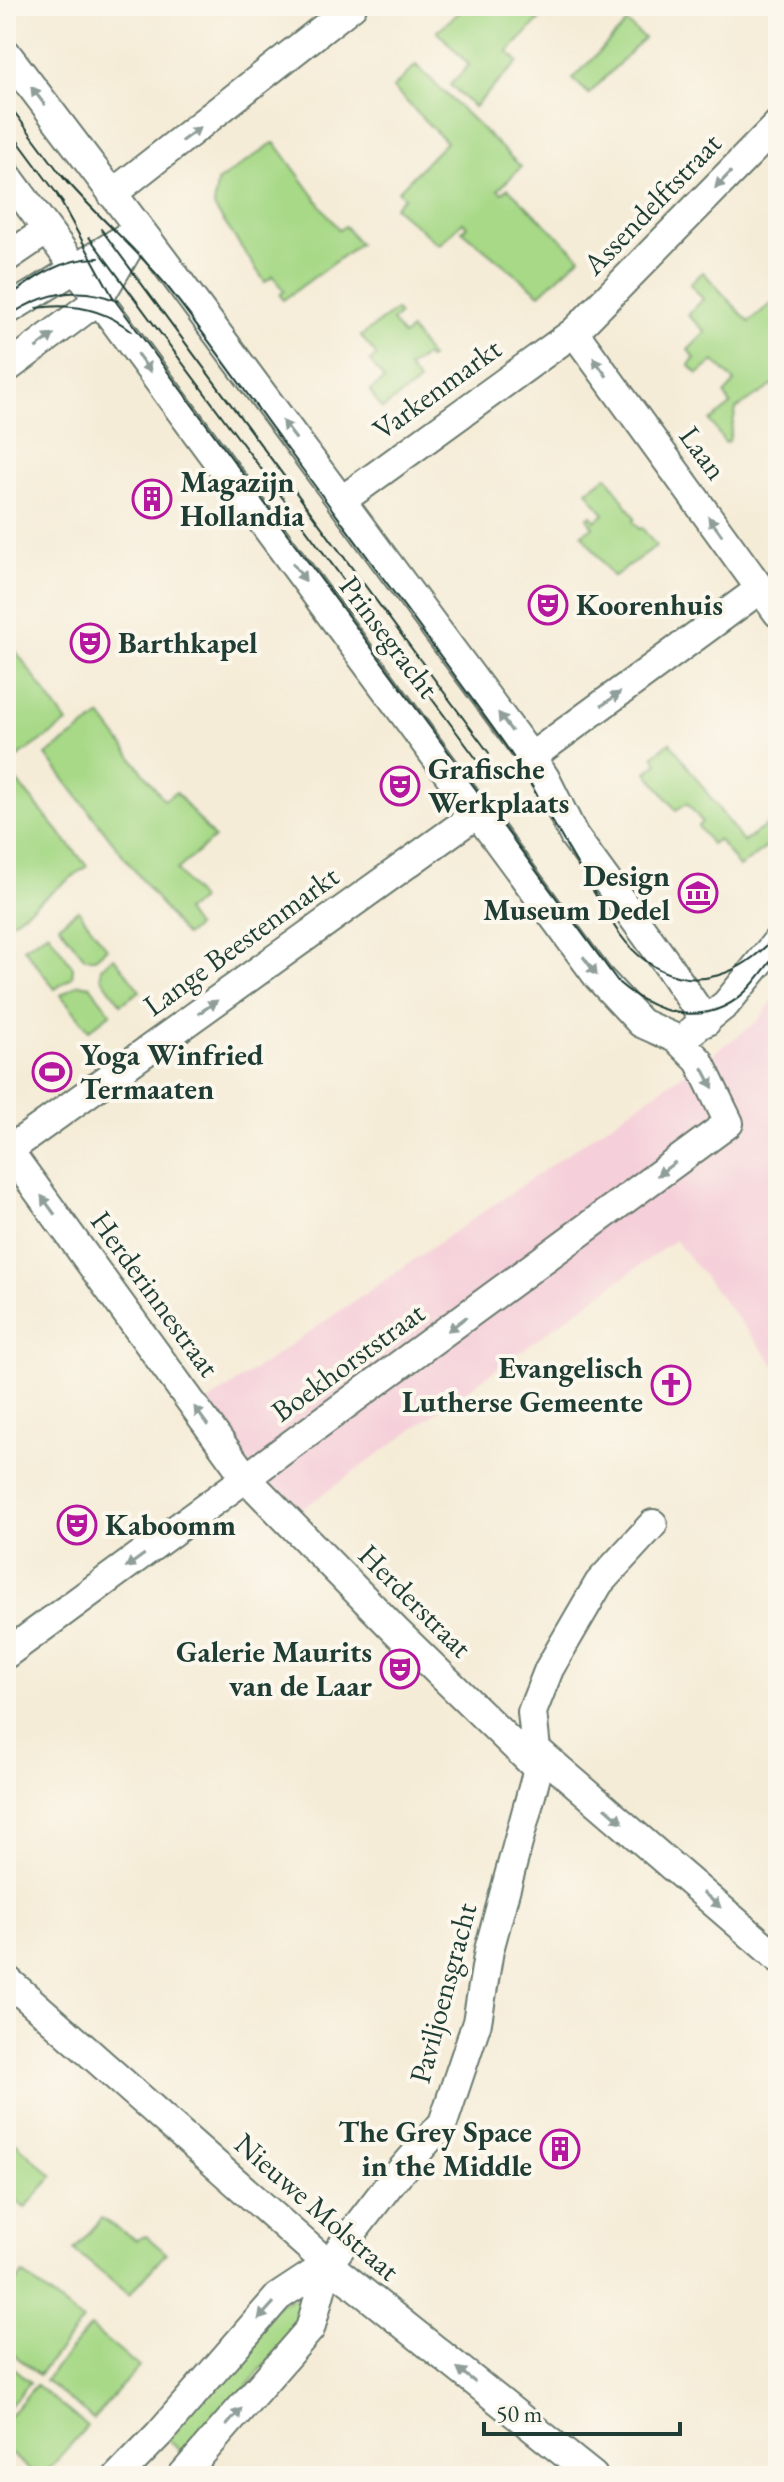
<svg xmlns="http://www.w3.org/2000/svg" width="784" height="2482" viewBox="0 0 784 2482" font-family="'EB Garamond',serif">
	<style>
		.built { fill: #f5cfd9 }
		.green { fill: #a7d987; stroke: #638b5e; stroke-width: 2 }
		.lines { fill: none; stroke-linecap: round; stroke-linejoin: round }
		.minor-casing { stroke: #6a7a6d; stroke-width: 32 }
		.minor { stroke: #fff; stroke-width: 28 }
		.tram { stroke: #1f3d34; stroke-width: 2 }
		.oneway { fill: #8f9e9a }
		.labels { text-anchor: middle; stroke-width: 8; stroke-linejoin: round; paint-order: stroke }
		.street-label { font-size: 30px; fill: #1f3d34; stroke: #fbf7ec }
		.poi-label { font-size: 30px; font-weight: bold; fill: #1f3d34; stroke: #fbf7ec; text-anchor: start }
	</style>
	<rect width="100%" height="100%" fill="#fbf7ec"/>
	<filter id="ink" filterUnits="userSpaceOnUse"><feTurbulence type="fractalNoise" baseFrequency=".0125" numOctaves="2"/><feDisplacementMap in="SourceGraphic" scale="16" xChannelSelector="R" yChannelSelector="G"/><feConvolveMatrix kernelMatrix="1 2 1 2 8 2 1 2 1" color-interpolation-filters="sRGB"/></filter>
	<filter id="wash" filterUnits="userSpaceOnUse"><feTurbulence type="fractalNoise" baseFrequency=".006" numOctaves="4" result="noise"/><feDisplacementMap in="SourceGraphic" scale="32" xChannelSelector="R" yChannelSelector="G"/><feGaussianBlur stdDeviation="1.8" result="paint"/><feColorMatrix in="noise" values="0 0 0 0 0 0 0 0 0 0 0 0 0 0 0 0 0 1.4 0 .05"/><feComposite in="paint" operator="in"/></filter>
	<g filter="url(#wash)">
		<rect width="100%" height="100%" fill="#f5ecd7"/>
		<!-- built -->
		<path class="built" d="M 778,994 L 778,1369 L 675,1240 L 286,1521 L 198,1409 L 739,1035 L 757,1022 Z"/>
		<!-- green -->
		<path class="green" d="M 467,6 L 553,6 L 508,52 L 518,62 L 474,107 L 450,85 L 469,65 L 437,31 Z
			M 627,23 L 644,38 L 589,94 L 573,79 Z
			M 416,65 L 521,167 L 498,190 L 502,193 L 508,188 L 580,257 L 540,294 L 462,231 L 467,226 L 463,222 L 439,245 L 394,207 L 404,197 L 398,191 L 446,142 L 393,88 Z
			M 273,143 L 276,144 L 339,230 L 345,226 L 359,244 L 283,300 L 280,295 L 284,291 L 273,276 L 265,282 L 214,207 L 217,182 Z
			M 703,272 L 749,322 L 778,298 L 778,382 L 736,409 L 729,441 L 725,443 L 710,421 L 731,405 L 724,394 L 735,382 L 714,361 L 698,374 L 689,365 L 695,358 L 688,350 L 706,332 L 688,315 L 703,299 L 690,284 Z
			M 396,310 L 399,315 L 392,321 L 403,336 L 411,330 L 431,358 L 428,359 L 425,356 L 408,368 L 419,382 L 382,409 L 370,391 L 384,380 L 370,361 L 377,356 L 361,336 Z
			M 607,476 L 635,518 L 633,521 L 639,529 L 642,528 L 656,546 L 613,577 L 582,534 L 593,527 L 587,518 L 591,515 L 595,521 L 604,514 L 587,491 Z
			M 6,637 L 67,723 L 6,765 Z
			M 101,716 L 164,800 L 176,792 L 214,838 L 177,870 L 200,900 L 185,911 L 196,927 L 185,936 L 46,755 Z
			M 670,742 L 743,842 L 773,821 L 778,828 L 778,839 L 739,867 L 718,839 L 711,844 L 698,826 L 702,822 L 687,803 L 676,810 L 647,772 L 658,763 L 653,756 Z
			M 15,779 L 87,866 L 6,926 L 6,785 Z
			M 78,910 L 107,948 L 95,958 L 85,958 L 59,925 Z
			M 48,932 L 73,967 L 72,977 L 55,989 L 24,948 Z
			M 114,957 L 140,991 L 121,1004 L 101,977 L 101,968 Z
			M 79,984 L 90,986 L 111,1013 L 89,1030 L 61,995 Z
			M 6,2134 L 53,2176 L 25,2208 L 6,2192 Z
			M 102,2218 L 136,2240 L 146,2236 L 166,2253 L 129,2295 L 74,2250 Z
			M 23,2274 L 83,2321 L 39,2375 L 6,2348 L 6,2294 Z
			M 297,2297 L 306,2300 L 310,2310 L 188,2458 L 166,2438 L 280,2302 Z
			M 90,2327 L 139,2367 L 93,2419 L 45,2380 Z
			M 6,2362 L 30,2382 L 6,2410 Z
			M 36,2385 L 87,2426 L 43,2476 L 37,2476 L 6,2450 L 6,2420 Z"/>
	</g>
	<g filter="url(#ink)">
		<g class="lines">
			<!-- minor casing -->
			<g class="minor-casing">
				<path id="minor" d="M 6,53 L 163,260 L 531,757 L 545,778 L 574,836 L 667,964 L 706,1022
					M 6,174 L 598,977 L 641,1023 L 677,1039 L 699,1061 L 729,1123 L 6,1654
					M 112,194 L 352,6
					M 6,258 L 47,230
					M 6,311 L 135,232
					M 574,332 L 778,613
					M 6,369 L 98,300 L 139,230
					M 341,501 L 574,332 L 778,124
					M 531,757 L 760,589
					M 692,1031 L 726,1004 L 778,940
					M 6,1147 L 247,1479 L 396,1631 L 538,1769
					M 6,1152 L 478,813
					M 537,1750 L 778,1958
					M 6,1979 L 328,2264 L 593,2476
					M 118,2476 L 159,2434 L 278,2297 L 328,2264 L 392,2181 L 443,2123 L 477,2022 L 489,1950 L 538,1769 L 532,1712 L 549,1669 L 599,1583 L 653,1524
					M 182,2476 L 310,2329 L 328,2264"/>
			</g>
			<!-- minor -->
			<use href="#minor" class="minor"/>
			<!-- tram -->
			<path class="tram" d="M 6,101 L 68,184
				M 6,125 L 63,202
				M 62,175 C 94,214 134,246 166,285 C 209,339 248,396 289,451 C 360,547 431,642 501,739 C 533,784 560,836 589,884 C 605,910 620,943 646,961 C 694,996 744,974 778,933
				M 56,193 L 114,299 L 619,983 C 658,1017 711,1029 750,987 C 760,976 769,963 778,952
				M 101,229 L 489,753
				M 89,237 L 478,761
				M 6,299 C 35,277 61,258 99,258
				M 37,308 C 71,303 103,308 131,331
				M 6,318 C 40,294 77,284 117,301"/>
		</g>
		<!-- one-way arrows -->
		<defs><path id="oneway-solid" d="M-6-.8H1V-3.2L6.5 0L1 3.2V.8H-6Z" transform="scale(2)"/></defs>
		<g class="oneway">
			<use href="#oneway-solid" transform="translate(38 96) rotate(-127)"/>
			<use href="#oneway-solid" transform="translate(191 134) rotate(-37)"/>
			<use href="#oneway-solid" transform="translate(723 180) rotate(134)"/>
			<use href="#oneway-solid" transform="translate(45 341) rotate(-37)"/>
			<use href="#oneway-solid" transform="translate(144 363) rotate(53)"/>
			<use href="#oneway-solid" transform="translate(600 367) rotate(-126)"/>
			<use href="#oneway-solid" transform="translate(289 430) rotate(-127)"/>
			<use href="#oneway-solid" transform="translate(715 526) rotate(-126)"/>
			<use href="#oneway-solid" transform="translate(299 572) rotate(53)"/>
			<use href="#oneway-solid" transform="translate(611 699) rotate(-36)"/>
			<use href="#oneway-solid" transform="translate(505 722) rotate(-126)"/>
			<use href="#oneway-solid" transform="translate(590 966) rotate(54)"/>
			<use href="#oneway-solid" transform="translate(208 1007) rotate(-35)"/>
			<use href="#oneway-solid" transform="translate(708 1078) rotate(63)"/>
			<use href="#oneway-solid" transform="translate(666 1169) rotate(143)"/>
			<use href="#oneway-solid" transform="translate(48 1205) rotate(-126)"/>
			<use href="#oneway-solid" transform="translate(457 1324) rotate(143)"/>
			<use href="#oneway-solid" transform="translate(201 1416) rotate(-126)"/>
			<use href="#oneway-solid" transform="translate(135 1561) rotate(144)"/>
			<use href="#oneway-solid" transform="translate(614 1815) rotate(41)"/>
			<use href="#oneway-solid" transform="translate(712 1900) rotate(41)"/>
			<use href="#oneway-solid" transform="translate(266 2311) rotate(132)"/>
			<use href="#oneway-solid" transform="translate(466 2375) rotate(-141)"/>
			<use href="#oneway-solid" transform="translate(234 2417) rotate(-49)"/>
		</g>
	</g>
	<!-- icons -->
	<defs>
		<g id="building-ring" transform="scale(2)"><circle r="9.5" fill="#fbf7ec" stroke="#b5179e" stroke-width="1.5"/><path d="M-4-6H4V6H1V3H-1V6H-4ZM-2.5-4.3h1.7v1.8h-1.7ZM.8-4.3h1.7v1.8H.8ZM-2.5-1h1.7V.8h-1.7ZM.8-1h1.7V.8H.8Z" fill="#b5179e"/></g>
		<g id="theatre-ring" transform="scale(2)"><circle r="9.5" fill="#fbf7ec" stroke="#b5179e" stroke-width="1.5"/><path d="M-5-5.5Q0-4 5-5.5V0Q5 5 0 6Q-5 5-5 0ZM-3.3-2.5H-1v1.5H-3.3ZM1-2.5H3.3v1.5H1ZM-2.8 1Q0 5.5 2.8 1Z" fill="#b5179e"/></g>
		<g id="museum-ring" transform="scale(2)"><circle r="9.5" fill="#fbf7ec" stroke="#b5179e" stroke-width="1.5"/><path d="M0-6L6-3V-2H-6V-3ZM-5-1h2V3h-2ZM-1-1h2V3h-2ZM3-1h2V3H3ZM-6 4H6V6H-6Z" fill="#b5179e"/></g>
		<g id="stadium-ring" transform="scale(2)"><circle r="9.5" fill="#fbf7ec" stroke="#b5179e" stroke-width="1.5"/><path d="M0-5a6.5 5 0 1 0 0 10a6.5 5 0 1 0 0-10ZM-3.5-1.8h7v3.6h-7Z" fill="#b5179e"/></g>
		<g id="church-ring" transform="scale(2)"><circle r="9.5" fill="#fbf7ec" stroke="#b5179e" stroke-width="1.5"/><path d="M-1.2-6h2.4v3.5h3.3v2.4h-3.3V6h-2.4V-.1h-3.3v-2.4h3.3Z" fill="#b5179e"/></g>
	</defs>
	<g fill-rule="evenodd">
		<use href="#building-ring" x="152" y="499"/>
		<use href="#theatre-ring" x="548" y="605"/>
		<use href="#theatre-ring" x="90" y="643"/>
		<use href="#theatre-ring" x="400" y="786"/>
		<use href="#museum-ring" x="698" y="893"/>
		<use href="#stadium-ring" x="52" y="1072"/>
		<use href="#church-ring" x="671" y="1385"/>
		<use href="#theatre-ring" x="77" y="1525"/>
		<use href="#theatre-ring" x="400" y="1669"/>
		<use href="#building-ring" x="560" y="2149"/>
	</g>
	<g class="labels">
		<!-- street labels -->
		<g class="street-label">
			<text transform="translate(652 204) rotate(-46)" y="10">Assendelftstraat</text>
			<text transform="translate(437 389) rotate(-36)" y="10">Varkenmarkt</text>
			<text transform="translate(703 453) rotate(54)" y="10">Laan</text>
			<text transform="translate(389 637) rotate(53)" y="10">Prinsegracht</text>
			<text transform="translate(241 941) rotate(-36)" y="10">Lange Beestenmarkt</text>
			<text transform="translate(155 1294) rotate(54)" y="10">Herderinnestraat</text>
			<text transform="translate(348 1362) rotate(-36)" y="10">Boekhorststraat</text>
			<text transform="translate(415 1601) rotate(45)" y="10">Herderstraat</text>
			<text transform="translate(443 1993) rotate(-75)" y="10">Paviljoensgracht</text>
			<text transform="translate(317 2207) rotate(41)" y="10">Nieuwe Molstraat</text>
		</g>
		<!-- poi labels -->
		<g class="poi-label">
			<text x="180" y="492">Magazijn<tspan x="180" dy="34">Hollandia</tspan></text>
			<text x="576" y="615">Koorenhuis</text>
			<text x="118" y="653">Barthkapel</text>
			<text x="428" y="779">Grafische<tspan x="428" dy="34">Werkplaats</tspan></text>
			<text x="670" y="886" text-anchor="end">Design<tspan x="670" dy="34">Museum Dedel</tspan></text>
			<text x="80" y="1065">Yoga Winfried<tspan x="80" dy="34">Termaaten</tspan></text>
			<text x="643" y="1378" text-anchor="end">Evangelisch<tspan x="643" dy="34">Lutherse Gemeente</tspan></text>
			<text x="105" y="1535">Kaboomm</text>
			<text x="372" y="1662" text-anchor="end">Galerie Maurits<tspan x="372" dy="34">van de Laar</tspan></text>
			<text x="532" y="2142" text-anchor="end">The Grey Space<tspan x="532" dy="34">in the Middle</tspan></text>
		</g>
	</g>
	<!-- margin -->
	<rect width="784" height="2482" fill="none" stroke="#fbf7ec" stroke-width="32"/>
	<!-- scale -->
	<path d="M484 2422v12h196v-12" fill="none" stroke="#1f3d34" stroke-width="4"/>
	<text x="496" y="2422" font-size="24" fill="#1f3d34" stroke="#fbf7ec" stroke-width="6" paint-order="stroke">50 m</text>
</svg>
